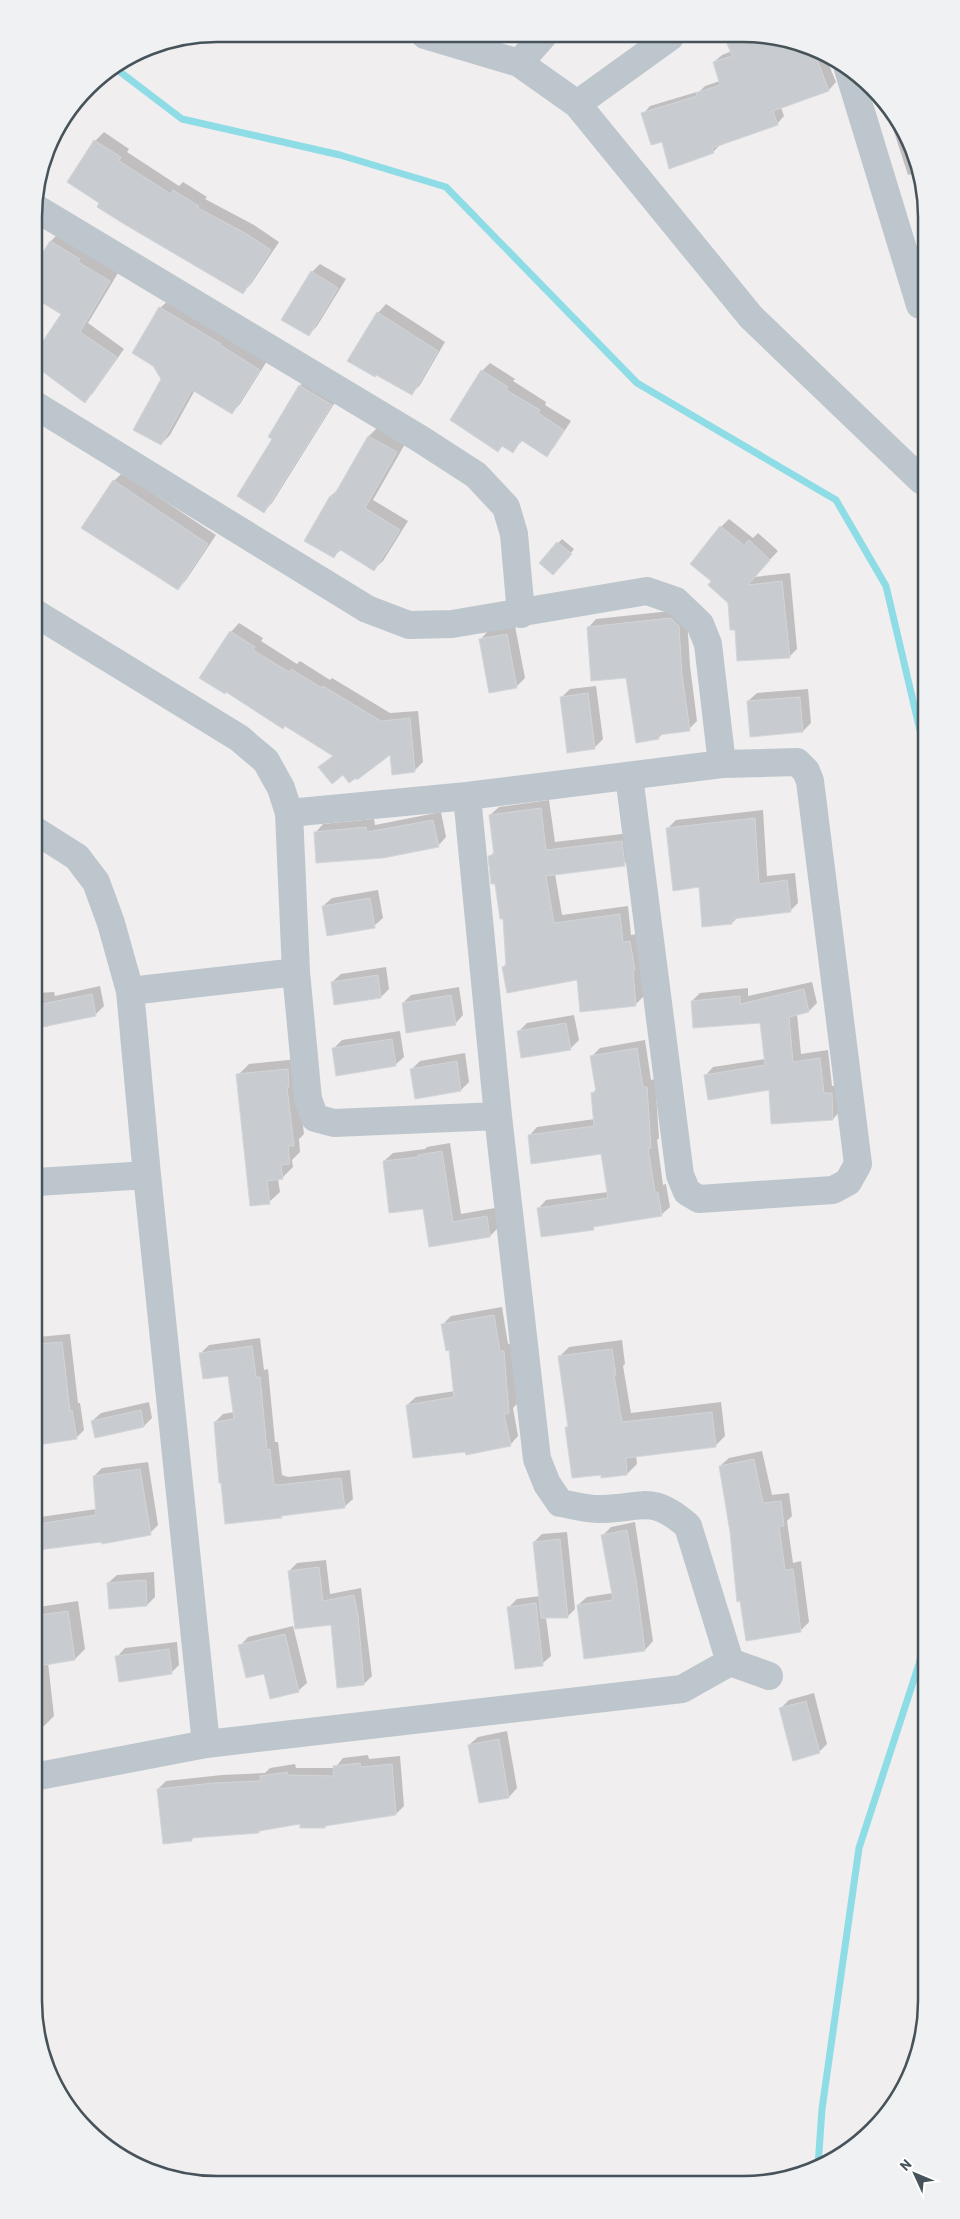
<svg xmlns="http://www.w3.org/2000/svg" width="960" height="2219" viewBox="0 0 960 2219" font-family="Barlow,sans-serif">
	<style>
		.shadow { fill: #0003 }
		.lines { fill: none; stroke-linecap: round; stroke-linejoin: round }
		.stream { stroke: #8edce6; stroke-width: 7 }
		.building { fill: #c8ccd0; stroke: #d2d5d9 }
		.minor { stroke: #bdc6cc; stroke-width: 28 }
		.rim { fill: none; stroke: #47535a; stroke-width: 2.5 }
	</style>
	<rect width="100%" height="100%" fill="#f0eeee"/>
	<!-- shadow -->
	<path class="shadow" d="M 732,37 L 778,37 L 824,53 L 836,82 L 829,90 L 781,107 L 784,116 L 777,124 L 721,144 L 713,152 L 663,140 L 643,114 L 650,106 L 700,91 L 705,86 L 720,81 L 714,62 L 722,55 L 732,51 L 728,41 Z
		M 882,102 L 901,125 L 920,170 L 920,201 L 912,174 L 908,175 L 887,110 L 885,110 Z
		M 104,132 L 129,149 L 127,152 L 179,186 L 183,182 L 207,197 L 205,199 L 254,225 L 279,242 L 251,284 L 243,292 L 69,182 L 95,141 Z
		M 59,233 L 118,273 L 88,323 L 124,349 L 93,393 L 84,402 L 35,365 L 35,355 L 63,314 L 34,268 L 51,241 Z
		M 320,264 L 346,279 L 317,326 L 309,335 L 312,272 Z
		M 169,300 L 267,361 L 240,404 L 232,413 L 195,390 L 170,435 L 161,444 L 162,379 L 160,308 Z
		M 386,304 L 445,342 L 420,385 L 411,394 L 378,313 Z
		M 490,363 L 515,379 L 513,381 L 546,402 L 545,405 L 571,421 L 554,447 L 547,455 L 523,440 L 512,451 L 503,445 L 498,450 L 482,371 Z
		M 308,377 L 339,396 L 272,503 L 264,511 L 274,439 L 300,386 Z
		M 35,424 L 38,426 L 35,432 Z
		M 377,428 L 405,444 L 373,500 L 408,521 L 383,561 L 374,569 L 342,549 L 334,556 L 331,496 L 340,487 L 369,436 Z
		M 122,473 L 216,535 L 186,580 L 178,589 L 114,481 Z
		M 729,519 L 753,538 L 758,533 L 778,551 L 754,577 L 790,573 L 797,649 L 789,657 L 736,628 L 729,603 L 713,581 L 721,527 Z
		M 562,539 L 574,549 L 557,570 L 540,563 Z
		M 680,610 L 687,617 L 690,666 L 697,721 L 689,729 L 664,733 L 658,738 L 627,676 L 588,628 L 596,619 Z
		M 239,623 L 263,638 L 261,641 L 297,664 L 300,661 L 330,680 L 332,678 L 390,713 L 418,711 L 423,762 L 414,771 L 391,752 L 343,773 L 320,767 L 334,755 L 231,632 Z
		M 515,626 L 525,678 L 516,687 L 480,640 L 488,631 Z
		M 596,686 L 603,739 L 594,748 L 562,697 L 570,689 Z
		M 808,689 L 811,723 L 803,731 L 748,701 L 757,693 Z
		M 549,800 L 555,842 L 630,833 L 633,856 L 624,864 L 555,874 L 562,915 L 628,906 L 631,935 L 638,934 L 644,996 L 636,1004 L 578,978 L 503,967 L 507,963 L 504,917 L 490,856 L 495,851 L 490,815 L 499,807 Z
		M 763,810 L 767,876 L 795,873 L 798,903 L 790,911 L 737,918 L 732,923 L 668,828 L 676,820 Z
		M 441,812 L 446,837 L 438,846 L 315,833 L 323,824 L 374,819 L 375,825 Z
		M 378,890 L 383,918 L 374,926 L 323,906 L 332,898 Z
		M 386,967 L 389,989 L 381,997 L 332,982 L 341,974 Z
		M 812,982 L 817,1003 L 809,1011 L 797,1014 L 801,1054 L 828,1050 L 832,1086 L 840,1085 L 841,1110 L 833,1119 L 770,1088 L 705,1076 L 713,1067 L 765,1059 L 761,1021 L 692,1001 L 700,993 L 748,988 L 748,996 Z
		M 100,986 L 104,1006 L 96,1014 L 50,1024 L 47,1027 L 37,1027 L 37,993 L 54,992 L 55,996 Z
		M 459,987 L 463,1015 L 455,1024 L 403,1003 L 411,995 Z
		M 574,1015 L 579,1040 L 570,1049 L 518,1032 L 527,1023 Z
		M 400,1031 L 404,1057 L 395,1065 L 333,1049 L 342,1040 Z
		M 645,1040 L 651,1080 L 655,1079 L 659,1138 L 657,1140 L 663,1185 L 666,1184 L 670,1207 L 661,1215 L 597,1225 L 593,1228 L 538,1209 L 546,1200 L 608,1192 L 602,1152 L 529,1136 L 537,1127 L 595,1119 L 592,1093 L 597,1089 L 591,1057 L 600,1048 Z
		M 465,1053 L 469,1082 L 461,1090 L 412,1069 L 420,1061 Z
		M 298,1059 L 297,1077 L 304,1134 L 299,1139 L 300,1152 L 292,1160 L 293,1167 L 282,1178 L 278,1179 L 280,1192 L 269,1202 L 238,1075 L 249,1064 Z
		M 450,1143 L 461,1214 L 495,1208 L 498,1228 L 490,1236 L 430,1246 L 424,1208 L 384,1161 L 393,1153 L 425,1149 L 427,1147 Z
		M 502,1307 L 508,1344 L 512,1343 L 517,1404 L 513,1408 L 518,1436 L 510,1445 L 407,1405 L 416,1397 L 455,1391 L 451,1349 L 443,1324 L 451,1316 Z
		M 70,1334 L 78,1403 L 80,1403 L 84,1430 L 76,1438 L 38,1444 L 38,1337 Z
		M 260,1338 L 264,1370 L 268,1369 L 275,1442 L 278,1442 L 282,1475 L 288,1477 L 350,1470 L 353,1499 L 344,1507 L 284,1514 L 281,1517 L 215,1422 L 223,1414 L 234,1412 L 229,1374 L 201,1353 L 209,1345 Z
		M 622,1340 L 625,1364 L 623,1366 L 631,1413 L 721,1402 L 725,1436 L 715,1446 L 636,1455 L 637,1464 L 627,1474 L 567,1428 L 569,1425 L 559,1357 L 569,1347 Z
		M 149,1402 L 152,1418 L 144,1426 L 92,1421 L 101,1413 Z
		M 762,1451 L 772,1495 L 789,1493 L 792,1516 L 787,1521 L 793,1563 L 801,1561 L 809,1622 L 800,1631 L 742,1600 L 720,1466 L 729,1458 Z
		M 148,1462 L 158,1525 L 150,1533 L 38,1549 L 38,1519 L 40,1517 L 97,1509 L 94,1476 L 102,1468 Z
		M 635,1522 L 653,1641 L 645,1650 L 585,1658 L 578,1605 L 587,1597 L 613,1593 L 602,1536 L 611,1527 Z
		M 567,1532 L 575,1609 L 568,1616 L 546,1617 L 551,1656 L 542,1664 L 509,1607 L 517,1599 L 540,1596 L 534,1542 L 542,1534 Z
		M 326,1560 L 330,1594 L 361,1588 L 372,1676 L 364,1684 L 332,1624 L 289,1571 L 297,1563 Z
		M 154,1572 L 155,1597 L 147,1605 L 108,1583 L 117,1575 Z
		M 78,1601 L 85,1649 L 75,1659 L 48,1663 L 54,1716 L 44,1726 L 39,1727 L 39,1607 Z
		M 293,1626 L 307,1683 L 298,1691 L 265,1672 L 240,1646 L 248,1637 Z
		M 177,1642 L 179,1665 L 171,1673 L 117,1657 L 125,1648 Z
		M 814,1693 L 827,1744 L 819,1752 L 781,1708 L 789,1700 Z
		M 507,1731 L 517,1788 L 509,1797 L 469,1745 L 478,1737 Z
		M 368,1755 L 369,1759 L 400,1756 L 404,1806 L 396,1814 L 328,1824 L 325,1827 L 302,1822 L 261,1829 L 258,1832 L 194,1837 L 191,1840 L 158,1789 L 166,1781 L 222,1775 L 265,1773 L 270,1768 L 295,1764 L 296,1768 L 335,1768 L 343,1758 Z"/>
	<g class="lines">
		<!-- stream -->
		<path class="stream" d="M 115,68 L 182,119 L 340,155 L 446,187 L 637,383 L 836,500 L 886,586 L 922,739
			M 818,2166 L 822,2109 L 859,1848 L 919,1664 L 925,1638"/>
	</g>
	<!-- building -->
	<path class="building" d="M 737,37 L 778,37 L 813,49 L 829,91 L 773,111 L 778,125 L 712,148 L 714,153 L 669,169 L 662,142 L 651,145 L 641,113 L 697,96 L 696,93 L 720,85 L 713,62 L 732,56 L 726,41 Z
		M 94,140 L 121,157 L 119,161 L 171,194 L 173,190 L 199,206 L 198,208 L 245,233 L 271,250 L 243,294 L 124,224 L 97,207 L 99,203 L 67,182 Z
		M 50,241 L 80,259 L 78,262 L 110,281 L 80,332 L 117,357 L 85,403 L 35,366 L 35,353 L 61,314 L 34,298 L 34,266 Z
		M 311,271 L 338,288 L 309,336 L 281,320 Z
		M 159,307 L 221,344 L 220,345 L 260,370 L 232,414 L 192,390 L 161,445 L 133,430 L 161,379 L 153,366 L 132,353 Z
		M 377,312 L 438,351 L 412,395 L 376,375 L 375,377 L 347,361 Z
		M 481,370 L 508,387 L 506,390 L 540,410 L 538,413 L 564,430 L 547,457 L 521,440 L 513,453 L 502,446 L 498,452 L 450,420 Z
		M 299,385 L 332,405 L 264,513 L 237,496 L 272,439 L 268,437 Z
		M 368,436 L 397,452 L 365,508 L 400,530 L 374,571 L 339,549 L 334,558 L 304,541 L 330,496 L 333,497 Z
		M 113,480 L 208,544 L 178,590 L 81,528 Z
		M 720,526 L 744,545 L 749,540 L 770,560 L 748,585 L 782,581 L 790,658 L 737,661 L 735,630 L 730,630 L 728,603 L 708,585 L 711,581 L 690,564 Z
		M 557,542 L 572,554 L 553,575 L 539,563 Z
		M 671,618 L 679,626 L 682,675 L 690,731 L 658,735 L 659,739 L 636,743 L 626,678 L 591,681 L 587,627 Z
		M 230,631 L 255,647 L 253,650 L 289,672 L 291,669 L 322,688 L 323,686 L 381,721 L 410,718 L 415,772 L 392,775 L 390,755 L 357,780 L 356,778 L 349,783 L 343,775 L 332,784 L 318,767 L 333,756 L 285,726 L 283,729 L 226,692 L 225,694 L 199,678 Z
		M 507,634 L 517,688 L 489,693 L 479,639 Z
		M 588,693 L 595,749 L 567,753 L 560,697 Z
		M 800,697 L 803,732 L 750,737 L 747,701 Z
		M 541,808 L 546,850 L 622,841 L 625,866 L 546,876 L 554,923 L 620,914 L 623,942 L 630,941 L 635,970 L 633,971 L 636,1006 L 580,1012 L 577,980 L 507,993 L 502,967 L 506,966 L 503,919 L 500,919 L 495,884 L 491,884 L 488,856 L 494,855 L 489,815 Z
		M 755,818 L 759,884 L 787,880 L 791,912 L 732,919 L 732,924 L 702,927 L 699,887 L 673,891 L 666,828 Z
		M 433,820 L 439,847 L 383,858 L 316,863 L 314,832 L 366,827 L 367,832 Z
		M 370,898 L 375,928 L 327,936 L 322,906 Z
		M 378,975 L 381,998 L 334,1005 L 331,982 Z
		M 804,989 L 809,1012 L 789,1017 L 793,1062 L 820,1058 L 824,1093 L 832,1093 L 833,1120 L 771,1124 L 769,1090 L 708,1100 L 704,1075 L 765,1065 L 760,1023 L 693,1028 L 691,1001 L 740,996 L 740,1004 Z
		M 92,994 L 96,1016 L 37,1028 L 37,1005 Z
		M 451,995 L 456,1025 L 406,1033 L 402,1003 Z
		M 566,1023 L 571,1050 L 521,1058 L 517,1031 Z
		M 392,1039 L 396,1066 L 336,1076 L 332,1048 Z
		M 637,1048 L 643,1087 L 647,1087 L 651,1148 L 648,1148 L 655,1192 L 658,1192 L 662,1216 L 593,1227 L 594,1230 L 541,1237 L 537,1208 L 608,1198 L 601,1154 L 531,1164 L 528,1135 L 594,1126 L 591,1093 L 596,1092 L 590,1056 Z
		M 457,1061 L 461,1091 L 415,1099 L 410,1069 Z
		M 288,1069 L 289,1087 L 287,1087 L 294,1146 L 288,1146 L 290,1164 L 281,1165 L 283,1179 L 267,1181 L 270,1204 L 250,1206 L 236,1074 Z
		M 442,1151 L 453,1222 L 487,1216 L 490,1237 L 429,1247 L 423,1209 L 389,1213 L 383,1161 L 418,1157 L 418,1155 Z
		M 494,1315 L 500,1351 L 504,1351 L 509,1413 L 504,1414 L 511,1446 L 466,1455 L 465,1452 L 413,1458 L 406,1405 L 454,1397 L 449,1350 L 446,1351 L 441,1324 Z
		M 62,1342 L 70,1411 L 72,1410 L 77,1439 L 38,1445 L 38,1344 Z
		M 252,1346 L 256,1377 L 260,1377 L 267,1450 L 270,1449 L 274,1484 L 278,1485 L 341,1478 L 345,1508 L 281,1516 L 282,1518 L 225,1524 L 221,1483 L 219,1483 L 214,1422 L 234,1419 L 228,1376 L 203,1379 L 199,1353 Z
		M 612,1349 L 616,1375 L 614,1375 L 622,1422 L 712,1412 L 716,1447 L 626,1458 L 627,1475 L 601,1478 L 601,1475 L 572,1478 L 565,1427 L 568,1427 L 558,1356 Z
		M 141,1410 L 144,1427 L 95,1438 L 91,1421 Z
		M 754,1459 L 763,1503 L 781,1501 L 784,1526 L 779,1526 L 785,1570 L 793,1569 L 801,1632 L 746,1641 L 740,1601 L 737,1602 L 730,1532 L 719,1466 Z
		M 140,1469 L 151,1535 L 102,1544 L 101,1542 L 38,1550 L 38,1524 L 96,1515 L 93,1476 Z
		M 627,1530 L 636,1580 L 645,1651 L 584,1659 L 577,1605 L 613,1600 L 601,1535 Z
		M 560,1539 L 568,1618 L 541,1618 L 533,1542 Z
		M 319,1567 L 323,1601 L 354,1595 L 358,1615 L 364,1685 L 337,1688 L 331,1625 L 295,1629 L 288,1571 Z
		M 146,1580 L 147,1606 L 109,1609 L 107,1583 Z
		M 536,1603 L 543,1666 L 515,1669 L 507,1607 Z
		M 68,1611 L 75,1660 L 39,1666 L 39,1615 Z
		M 285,1634 L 299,1692 L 270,1699 L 264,1674 L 246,1678 L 238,1645 Z
		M 169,1649 L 172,1674 L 119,1682 L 115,1656 Z
		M 806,1701 L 820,1753 L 793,1761 L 779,1708 Z
		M 499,1739 L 509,1798 L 479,1803 L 468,1745 Z
		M 360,1763 L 361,1767 L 392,1764 L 396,1815 L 325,1826 L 325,1828 L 300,1828 L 300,1824 L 259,1831 L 259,1833 L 192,1838 L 192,1841 L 163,1844 L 157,1789 L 213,1783 L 261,1781 L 260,1776 L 287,1772 L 288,1775 L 334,1776 L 333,1766 Z"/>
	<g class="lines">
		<!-- minor -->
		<path class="minor" d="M 425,35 L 519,63 L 577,104 L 751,317 L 921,480
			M 519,63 L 543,36
			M 848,69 L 920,305
			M 577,104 L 670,37
			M 34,207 L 422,440 L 476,475 L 506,507 L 514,534 L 521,614
			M 35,405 L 367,609 L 409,625 L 452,624 L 647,591 L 676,601 L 700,624 L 708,644 L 722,764
			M 35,613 L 239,738 L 266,761 L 281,788 L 289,813 L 296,972 L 308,1099 L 315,1118 L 334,1123 L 498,1116 L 537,1459 L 547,1484 L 560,1503 C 573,1505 588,1510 602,1509 C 644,1508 651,1494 688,1526 L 730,1662
			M 467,796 L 498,1116
			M 289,813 L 467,796 L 722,764 L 797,762 L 806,771 L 810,781 L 858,1164 L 848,1182 L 833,1190 L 699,1199 L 687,1192 L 680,1175 L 629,776
			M 36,831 L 77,857 L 96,882 L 111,923 L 130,991 L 147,1175 L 206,1744
			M 130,991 L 296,972
			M 37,1182 L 147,1175
			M 39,1776 L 206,1744 L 682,1689 L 730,1662 L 769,1676"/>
	</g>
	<!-- crop -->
	<path d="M0 0H960V2219H0ZM217 42H743A175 175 0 0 1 918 217V2001A175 175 0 0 1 743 2176H217A175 175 0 0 1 42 2001V217A175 175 0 0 1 217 42Z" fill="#f0f1f2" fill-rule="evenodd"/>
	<path class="rim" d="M217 42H743A175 175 0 0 1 918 217V2001A175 175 0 0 1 743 2176H217A175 175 0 0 1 42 2001V217A175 175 0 0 1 217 42Z"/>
	<!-- north arrow -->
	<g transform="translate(915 2174) rotate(314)" stroke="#ffffff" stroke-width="4" paint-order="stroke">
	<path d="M0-4L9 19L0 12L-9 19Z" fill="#47535a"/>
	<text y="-8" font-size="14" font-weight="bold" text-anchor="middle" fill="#47535a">N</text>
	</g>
</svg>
